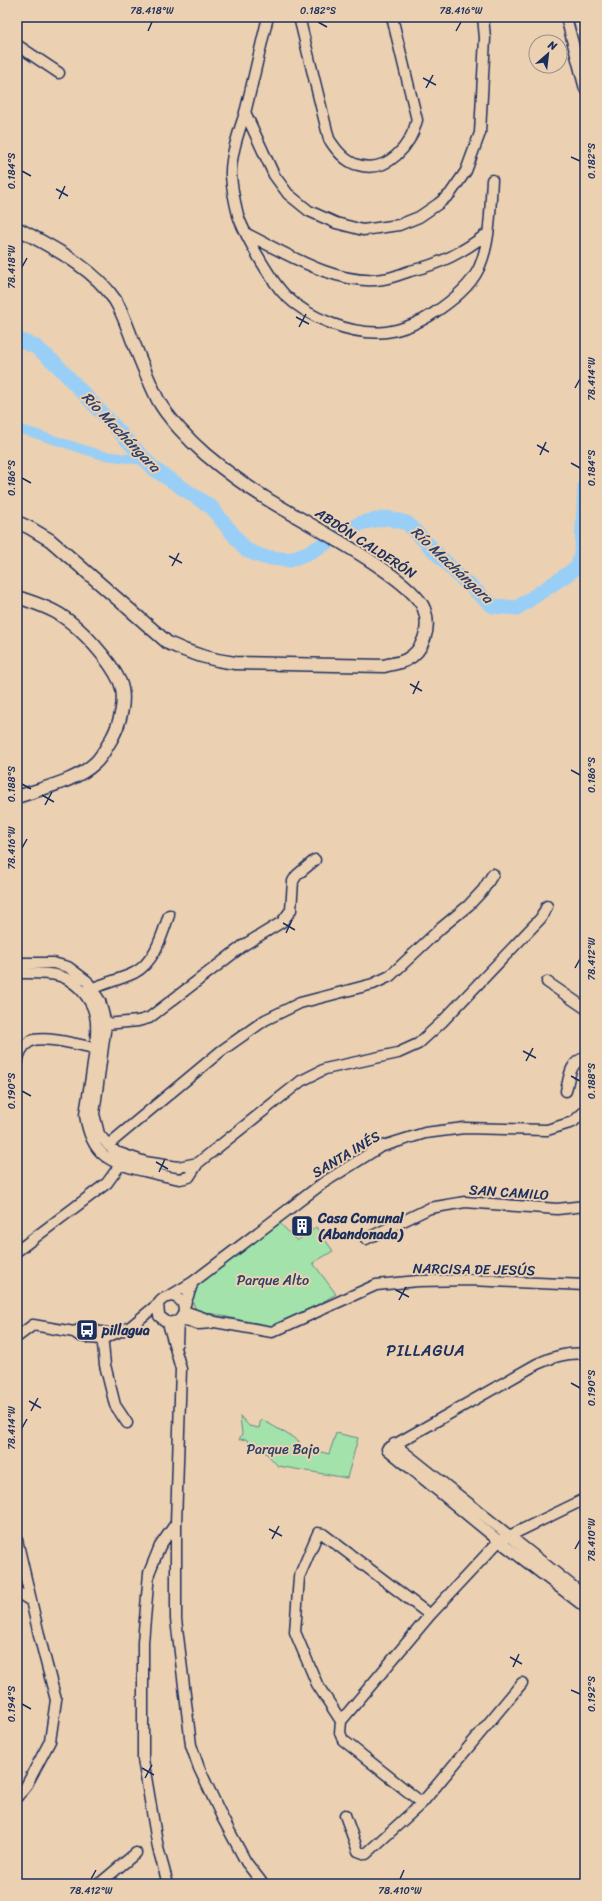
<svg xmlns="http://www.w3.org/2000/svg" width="602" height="1901" viewBox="0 0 602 1901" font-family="Sriracha,sans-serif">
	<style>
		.green { fill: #a3e2aa; stroke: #5f8884 }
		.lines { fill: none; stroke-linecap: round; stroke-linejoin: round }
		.canal { stroke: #99cff7; stroke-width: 9 }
		.river { stroke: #99cff7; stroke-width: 15 }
		.minor-casing { stroke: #1b2f5e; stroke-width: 13 }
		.tertiary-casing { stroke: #1b2f5e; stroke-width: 15 }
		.minor { stroke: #ecd0b2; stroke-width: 10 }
		.tertiary { stroke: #ecd0b2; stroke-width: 12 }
		.ticks { fill: none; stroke: #1b2f5e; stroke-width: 1.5 }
		.labels { text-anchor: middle; stroke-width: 4; stroke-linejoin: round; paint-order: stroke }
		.street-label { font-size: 14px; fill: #1b2f5e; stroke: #ecd0b2 }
		.poi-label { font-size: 14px; font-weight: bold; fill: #1b2f5e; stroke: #ecd0b2; text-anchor: start }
		.park-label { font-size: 14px; fill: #294166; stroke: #ecd0b2 }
		.water-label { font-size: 15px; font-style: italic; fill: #283f6d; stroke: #ecd0b2 }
		.quarter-label { font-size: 16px; letter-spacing: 1px; fill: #1b2f5e; stroke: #ecd0b2 }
		.neatline { fill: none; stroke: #1b2f5e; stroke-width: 1.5 }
		.ticks-label { font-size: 10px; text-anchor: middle; fill: #1b2f5e }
	</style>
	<rect width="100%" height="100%" fill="#ecd0b2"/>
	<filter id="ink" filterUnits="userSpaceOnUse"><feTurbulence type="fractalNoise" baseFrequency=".025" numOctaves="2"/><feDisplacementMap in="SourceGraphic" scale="8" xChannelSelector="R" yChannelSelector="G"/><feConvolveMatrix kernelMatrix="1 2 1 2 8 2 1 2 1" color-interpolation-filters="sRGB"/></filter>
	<g filter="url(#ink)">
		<!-- green -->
		<path class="green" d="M 280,1223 L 297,1241 L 316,1227 L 333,1251 L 313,1263 L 336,1294 L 309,1310 L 271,1327 L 196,1310 L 190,1295 L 197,1285 Z
			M 240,1416 L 249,1426 L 259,1428 L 261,1419 L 299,1441 L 298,1446 L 329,1454 L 336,1433 L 358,1438 L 347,1478 L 278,1466 L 265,1452 L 255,1449 L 246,1439 L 239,1440 L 242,1434 Z"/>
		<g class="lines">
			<!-- canal -->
			<path class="canal" d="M 17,428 L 101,455 L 147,461"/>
			<!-- river -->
			<path class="river" d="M 17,339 L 36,347 L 56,364 L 154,469 L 211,507 L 246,550 L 263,557 L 289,560 L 312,551 L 361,523 L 387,518 L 407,523 L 462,579 L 493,606 L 517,608 L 578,567 L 582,549 L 585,486"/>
			<!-- minor casing -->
			<g class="minor-casing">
				<path id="minor" d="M 268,17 C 260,49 253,81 245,113 C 239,131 230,157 231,176 C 232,188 235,203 238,215 C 244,234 271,281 285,295 C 308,318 353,336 386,332 C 402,330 421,322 434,313 C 452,301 470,287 479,268 C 491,241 490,208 492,180
					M 299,17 L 329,139 C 336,150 345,162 358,165 C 388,174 411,145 417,120 L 392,17
					M 566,17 L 585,89
					M 17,45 L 59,73
					M 245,112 L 274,175 L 288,194 L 309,211 L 336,223 L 363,230 L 399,225 L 419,217 L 438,204 L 450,194 L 466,171 L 480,133 L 485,38 L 483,17
					M 247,234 C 285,253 339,287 383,279 C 392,278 401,274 410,271 C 441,264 463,252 488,233
					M 17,963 L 53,963 L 68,967 L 87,981 L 100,1001 L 106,1024 L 94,1114 L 99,1134 L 108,1145 L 116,1152 L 145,1162 L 178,1167 L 198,1163 L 301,1081 L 325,1069 L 398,1053 L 418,1044 L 442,1022 L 541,918 L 547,906
					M 17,973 C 31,973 46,972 60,976 C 76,981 91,998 95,1015 C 100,1037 88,1091 85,1115 C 91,1154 108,1163 144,1171 C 156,1174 168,1177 180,1179 L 189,1177 L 198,1163
					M 547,982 L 585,1008
					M 93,988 C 106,983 121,979 134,973 C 155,962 162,935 169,915
					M 106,1024 L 138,1021 L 149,1018 L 244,945 L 282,922 L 291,910 L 293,881 L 297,875 L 315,860
					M 17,1065 C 18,1055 21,1046 31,1041 C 44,1035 84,1046 99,1049
					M 566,1091 C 569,1078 570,1061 585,1058
					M 108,1145 L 221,1051 L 265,1020 L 300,1003 L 373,984 L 390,976 L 441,928 L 469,905 L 483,890 L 493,874
					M 366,1239 L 430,1208 L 465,1202 L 557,1209 L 585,1206
					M 17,1251 L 107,1183 L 120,1165
					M 168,1297 L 193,1282 L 323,1183 L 380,1147 L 425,1133 L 464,1128 L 547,1130 L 573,1122 L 585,1111
					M 184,1307 L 193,1282
					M 184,1311 L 215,1322 L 272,1332 L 376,1285 L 418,1281 L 470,1280 L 585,1285
					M 180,1320 L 199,1324 L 211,1323
					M 168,1323 L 181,1369 L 176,1523 L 176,1619 L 191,1745 L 199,1768 L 223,1819 L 246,1862 L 263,1884
					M 74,1332 L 81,1329 L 107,1333
					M 102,1334 L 105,1365 L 115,1405 L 127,1423
					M 17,1337 L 33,1325 L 74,1332 L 80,1336 L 89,1338 L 102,1339 L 130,1327 L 158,1304
					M 177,1343 L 178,1321 C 195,1305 171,1285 158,1304 L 159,1316 L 168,1323 L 178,1321
					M 585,1354 C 567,1352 553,1357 537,1364 L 387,1449 L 499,1541 L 585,1607
					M 394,1444 L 585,1596
					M 17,1540 L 40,1639 L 56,1700 L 50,1741 L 25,1788 L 17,1797
					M 17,1592 L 31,1601
					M 522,1683 L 422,1803 L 343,1740 L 340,1733 L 341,1721 L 430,1615 L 499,1541 L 585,1499
					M 341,1721 L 317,1684 L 295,1632 L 299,1577 L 318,1533 L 323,1534 L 430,1615
					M 345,1815 L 358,1851 L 366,1854 L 422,1803
					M 99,1884 L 136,1853
					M 168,1884 L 158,1848 L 143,1759 L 143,1642 L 149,1573 L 160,1546 L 176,1523"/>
			</g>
			<!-- tertiary casing -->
			<g class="tertiary-casing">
				<path id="tertiary" d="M 17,228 C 51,247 92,266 115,300 C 122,311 127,326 132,339 C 140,359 148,380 158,400 C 167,417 190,441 205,454 C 224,470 243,484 264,497 C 297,519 412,576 424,609 C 431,627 424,651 406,660 C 400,663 391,664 384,666 L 235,663 C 210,660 191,654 168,643 L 50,540 L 30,528 L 17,522
					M 17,597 C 32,602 49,607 62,616 C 82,629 110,660 120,682 C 127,699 120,723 112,738 C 107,746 102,757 95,763 C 75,782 42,788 17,797"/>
			</g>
			<!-- minor -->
			<use href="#minor" class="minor"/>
			<!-- tertiary -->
			<use href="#tertiary" class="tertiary"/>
		</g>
	</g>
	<!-- ticks -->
	<path class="ticks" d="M 318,22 L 327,27M 148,31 L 152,22M 456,31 L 461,22M 423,78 L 436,85M 426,88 L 433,75M 571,157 L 580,161M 22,171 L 31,176M 56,189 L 68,196M 59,199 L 65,186M 22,267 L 27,258M 296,317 L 309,324M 299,327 L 306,314M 575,388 L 580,379M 537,445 L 549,452M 540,455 L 546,442M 571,463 L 580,468M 22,478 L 31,483M 169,556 L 182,563M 172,566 L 179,553M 410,684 L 422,691M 413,694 L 419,681M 571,770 L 580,775M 22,784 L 31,789M 42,795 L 54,802M 45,805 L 52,792M 22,848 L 27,839M 283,923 L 295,930M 286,933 L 292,920M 575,968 L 580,959M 523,1051 L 536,1058M 526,1061 L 533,1048M 571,1076 L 580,1081M 22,1091 L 31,1096M 156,1162 L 168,1169M 159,1172 L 165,1159M 396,1290 L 409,1297M 399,1300 L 406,1287M 571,1383 L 580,1388M 29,1401 L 41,1408M 31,1411 L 38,1398M 22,1428 L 27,1419M 269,1529 L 282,1536M 272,1539 L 279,1526M 575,1549 L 580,1540M 510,1657 L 522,1664M 513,1667 L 519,1654M 571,1690 L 580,1694M 22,1704 L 31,1709M 142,1768 L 154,1775M 145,1778 L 152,1765M 91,1879 L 96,1870M 400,1879 L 404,1870"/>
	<!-- icons -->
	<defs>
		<g id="building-square" transform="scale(1.15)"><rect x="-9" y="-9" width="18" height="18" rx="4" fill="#1b2f5e" stroke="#ecd0b2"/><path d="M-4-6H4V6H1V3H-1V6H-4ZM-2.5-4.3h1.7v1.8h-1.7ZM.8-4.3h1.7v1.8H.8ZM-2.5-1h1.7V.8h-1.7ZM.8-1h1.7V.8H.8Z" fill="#fff"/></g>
		<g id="bus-square" transform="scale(1.15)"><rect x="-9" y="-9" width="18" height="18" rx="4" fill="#1b2f5e" stroke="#ecd0b2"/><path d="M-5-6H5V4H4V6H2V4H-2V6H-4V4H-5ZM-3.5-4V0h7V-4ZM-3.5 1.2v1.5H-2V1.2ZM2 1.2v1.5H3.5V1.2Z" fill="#fff"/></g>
	</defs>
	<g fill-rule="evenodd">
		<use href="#building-square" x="302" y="1226"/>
		<use href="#bus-square" x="87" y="1330"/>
	</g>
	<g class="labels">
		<!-- street labels -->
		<g class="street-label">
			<text transform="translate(366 543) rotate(33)" y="5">ABDÓN CALDERÓN</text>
			<text transform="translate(346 1154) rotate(-31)" y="5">SANTA INÉS</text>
			<text transform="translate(509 1192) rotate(4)" y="5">SAN CAMILO</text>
			<text transform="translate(474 1269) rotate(1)" y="5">NARCISA DE JESÚS</text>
		</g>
		<!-- poi labels -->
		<g class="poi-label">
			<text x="318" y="1223">Casa Comunal<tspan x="318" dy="16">(Abandonada)</tspan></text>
			<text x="102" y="1335">pillagua</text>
		</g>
		<!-- park labels -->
		<g class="park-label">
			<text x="273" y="1285">Parque Alto</text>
			<text x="283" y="1454">Parque Bajo</text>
		</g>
		<!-- water labels -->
		<g class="water-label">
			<text transform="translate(121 432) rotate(46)" y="5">Río Machángara</text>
			<text transform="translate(452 565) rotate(43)" y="5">Río Machángara</text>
		</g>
		<!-- quarter labels -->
		<g class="quarter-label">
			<text x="426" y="1356">PILLAGUA</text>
		</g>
	</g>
	<!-- margin -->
	<rect width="602" height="1901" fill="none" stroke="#ecd0b2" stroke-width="44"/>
	<!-- north arrow -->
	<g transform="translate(548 54) rotate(28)"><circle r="19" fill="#ecd0b2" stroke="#989090"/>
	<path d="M0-3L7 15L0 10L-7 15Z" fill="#1b2f5e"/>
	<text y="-6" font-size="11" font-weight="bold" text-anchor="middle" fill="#1b2f5e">N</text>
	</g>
	<rect x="22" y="22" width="558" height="1857" class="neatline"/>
	<g class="ticks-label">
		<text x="152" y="14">78.418°W</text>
		<text x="318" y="14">0.182°S</text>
		<text x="461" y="14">78.416°W</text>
		<text transform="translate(591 161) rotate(-90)" y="4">0.182°S</text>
		<text transform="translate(11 171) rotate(-90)" y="4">0.184°S</text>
		<text transform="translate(11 267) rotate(-90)" y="4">78.418°W</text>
		<text transform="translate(591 379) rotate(-90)" y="4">78.414°W</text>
		<text transform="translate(591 468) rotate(-90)" y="4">0.184°S</text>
		<text transform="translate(11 478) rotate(-90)" y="4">0.186°S</text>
		<text transform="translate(591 775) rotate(-90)" y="4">0.186°S</text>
		<text transform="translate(11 784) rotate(-90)" y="4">0.188°S</text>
		<text transform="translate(11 848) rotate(-90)" y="4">78.416°W</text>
		<text transform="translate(591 959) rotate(-90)" y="4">78.412°W</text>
		<text transform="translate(591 1081) rotate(-90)" y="4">0.188°S</text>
		<text transform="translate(11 1091) rotate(-90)" y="4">0.190°S</text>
		<text transform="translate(591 1388) rotate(-90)" y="4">0.190°S</text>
		<text transform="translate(11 1428) rotate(-90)" y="4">78.414°W</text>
		<text transform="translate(591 1540) rotate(-90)" y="4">78.410°W</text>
		<text transform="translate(591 1694) rotate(-90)" y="4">0.192°S</text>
		<text transform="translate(11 1704) rotate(-90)" y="4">0.194°S</text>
		<text x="91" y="1894">78.412°W</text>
		<text x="400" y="1894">78.410°W</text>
	</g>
</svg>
